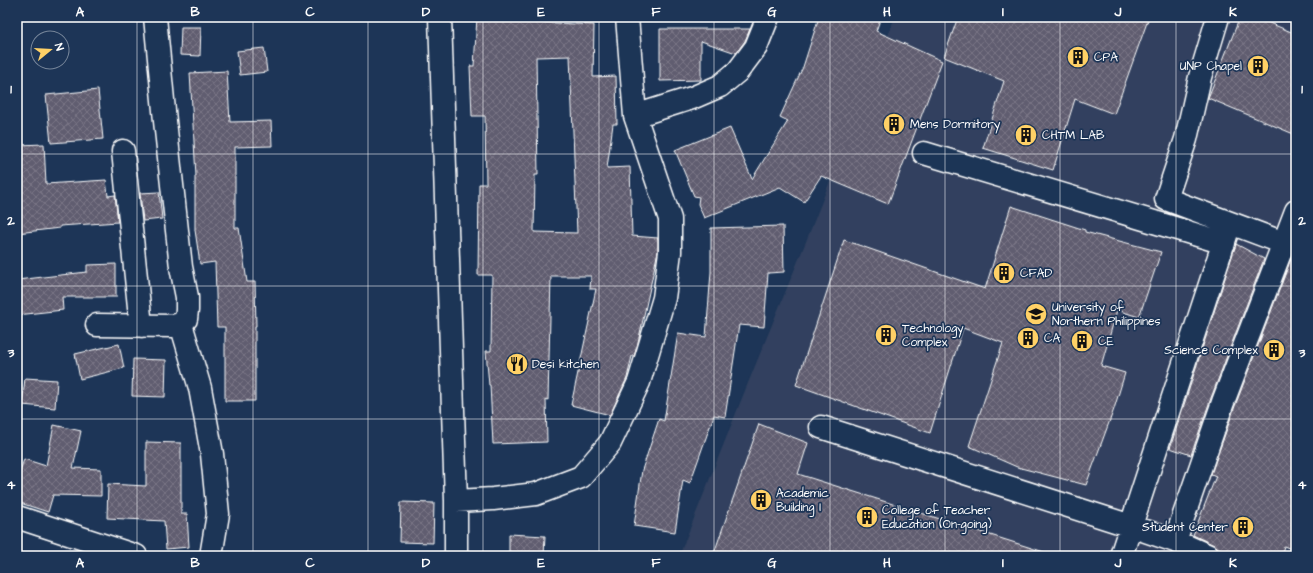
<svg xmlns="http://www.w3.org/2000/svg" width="1313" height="573" viewBox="0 0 1313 573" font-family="'Architects Daughter',sans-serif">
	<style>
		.built { fill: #31415e }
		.building { fill: url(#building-cross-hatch); stroke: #fff; fill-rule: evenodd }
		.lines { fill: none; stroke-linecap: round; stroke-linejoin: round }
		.minor-casing { stroke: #fff; stroke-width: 25 }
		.major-casing { stroke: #fff; stroke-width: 25 }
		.minor { stroke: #1d3557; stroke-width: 22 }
		.major { stroke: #1d3557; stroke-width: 22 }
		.grid { fill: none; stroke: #fff; stroke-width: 1; stroke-opacity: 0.55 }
		.labels { text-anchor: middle; stroke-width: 3.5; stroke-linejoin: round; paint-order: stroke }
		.poi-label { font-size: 12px; fill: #fff; stroke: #1d3557; text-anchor: start }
		.neatline { fill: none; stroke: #fff; stroke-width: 1.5 }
		.grid-label { font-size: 13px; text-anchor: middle; font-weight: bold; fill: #fff }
	</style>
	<defs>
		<pattern id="building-cross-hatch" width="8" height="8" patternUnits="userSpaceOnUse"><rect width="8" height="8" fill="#615d70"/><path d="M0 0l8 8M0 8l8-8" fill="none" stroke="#797585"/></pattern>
	</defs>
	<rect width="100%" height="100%" fill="#1d3557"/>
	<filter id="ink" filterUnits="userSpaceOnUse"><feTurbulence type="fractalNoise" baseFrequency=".025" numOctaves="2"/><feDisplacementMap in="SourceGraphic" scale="8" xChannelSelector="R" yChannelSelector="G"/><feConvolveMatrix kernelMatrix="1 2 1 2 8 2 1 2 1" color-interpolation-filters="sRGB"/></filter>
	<g filter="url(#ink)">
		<!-- built -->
		<path class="built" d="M 895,17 L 1296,17 L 1296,556 L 679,556 L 746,388 L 807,239 Z"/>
		<!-- building -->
		<path class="building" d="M 477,17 L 537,17 L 537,22 L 594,25 L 593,77 L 616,76 L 617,124 L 613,124 L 607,168 L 630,167 L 632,236 L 658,238 L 658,251 L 637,347 L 634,356 L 632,356 L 627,378 L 610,415 L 571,405 L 596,289 L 590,289 L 591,276 L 551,276 L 548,400 L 546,399 L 547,442 L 493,444 L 490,385 L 489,385 L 486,351 L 491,351 L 492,275 L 478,275 L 479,184 L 486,184 L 485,116 L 472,116 L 470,66 L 474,66 ZM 570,56 L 577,233 L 534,232 L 535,175 L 538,175 L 536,57 Z
			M 819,17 L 881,17 L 876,31 L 942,61 L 888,204 L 821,176 L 804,202 L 780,187 L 704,218 L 698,204 L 699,197 L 694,196 L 675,150 L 730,128 L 752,179 L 788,121 L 780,117 L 803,67 Z
			M 958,17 L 1149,17 L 1114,114 L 1075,99 L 1053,170 L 983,148 L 1004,81 L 944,57 Z
			M 1240,17 L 1255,17 L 1296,34 L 1296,135 L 1208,98 Z
			M 181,27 L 201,27 L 200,56 L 180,55 Z
			M 660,29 L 750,29 L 745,41 L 736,53 L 701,41 L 701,80 L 660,81 Z
			M 264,48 L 267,72 L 240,75 L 237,51 Z
			M 227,71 L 230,122 L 271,121 L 272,146 L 235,147 L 235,228 L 239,228 L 247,282 L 255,282 L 256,326 L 255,326 L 255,401 L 225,401 L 225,327 L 217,327 L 215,262 L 200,264 L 195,230 L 195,176 L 196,176 L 190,73 Z
			M 98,90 L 103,139 L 51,143 L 46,95 Z
			M 44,144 L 46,184 L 106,180 L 108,196 L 115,195 L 118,222 L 60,226 L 60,228 L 17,233 L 17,158 L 19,158 L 19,145 Z
			M 159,192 L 162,219 L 143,221 L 140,193 Z
			M 1011,206 L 1085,230 L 1085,232 L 1161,252 L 1139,317 L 1117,310 L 1101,366 L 1125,373 L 1114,409 L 1086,485 L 1017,467 L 969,446 L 1003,343 L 963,328 L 930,433 L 796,385 L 844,240 L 985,289 Z
			M 783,226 L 784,272 L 768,273 L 764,327 L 739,325 L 725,417 L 714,415 L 690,483 L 683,480 L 675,532 L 634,526 L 642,470 L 659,419 L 664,421 L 678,333 L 706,337 L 711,272 L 711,228 Z
			M 1236,244 L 1264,259 L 1211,398 L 1191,455 L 1170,448 Z
			M 1296,246 L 1296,551 L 1284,546 L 1281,556 L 1224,556 L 1221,555 L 1219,549 L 1214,545 L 1193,535 L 1216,476 L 1211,474 L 1235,406 Z
			M 116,264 L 116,297 L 62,297 L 63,310 L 17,315 L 17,280 L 87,272 L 87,265 Z
			M 119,344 L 124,368 L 80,379 L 75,354 Z
			M 133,359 L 166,360 L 165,397 L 132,396 Z
			M 25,378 L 57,380 L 55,408 L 22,405 Z
			M 759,424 L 808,443 L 798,474 L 1044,552 L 1044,556 L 713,556 Z
			M 54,425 L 81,431 L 73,468 L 101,469 L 101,496 L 53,495 L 48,512 L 17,502 L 17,481 L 24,459 L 46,466 Z
			M 146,442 L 181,443 L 181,514 L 187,514 L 189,547 L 166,549 L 164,521 L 107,518 L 108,484 L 146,486 Z
			M 401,502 L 434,503 L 433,543 L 400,542 Z
			M 509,534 L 545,536 L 544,556 L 509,556 Z"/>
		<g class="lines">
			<!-- minor casing -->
			<g class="minor-casing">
				<path id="minor" d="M 440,17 L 456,501 L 456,556
					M 1218,17 L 1200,77 L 1186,139 L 1166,199 L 1284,243
					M 635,116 L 692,98 L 720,86 L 738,71 L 756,47 L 768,17
					M 123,151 L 141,326
					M 924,153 L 1224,243
					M 181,324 L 200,388 L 212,454 L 218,514 L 211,556
					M 97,325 L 173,326 L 181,324 L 186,319 L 187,310 L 187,297 L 181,267 L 165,121 L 155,17
					M 821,427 L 1131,526 L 1175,541 L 1209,556
					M 456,501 L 493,499 L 536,494 L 581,477 L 610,443 L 639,382 L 664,298 L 670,252 L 670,219 L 635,116 L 627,17
					M 1175,541 L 1223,402 L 1296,211
					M 1121,556 L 1230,223"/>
			</g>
			<!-- major casing -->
			<g class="major-casing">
				<path id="major" d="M 17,517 L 136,556"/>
			</g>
			<!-- minor -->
			<use href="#minor" class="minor"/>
			<!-- major -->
			<use href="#major" class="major"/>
		</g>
	</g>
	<!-- grid -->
	<path class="grid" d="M 137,17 L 137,556M 253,17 L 253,556M 368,17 L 368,556M 483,17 L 483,556M 599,17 L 599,556M 714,17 L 714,556M 830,17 L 830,556M 945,17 L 945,556M 1060,17 L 1060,556M 1176,17 L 1176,556M 17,154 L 1296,154M 17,286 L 1296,286M 17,419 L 1296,419"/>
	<!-- icons -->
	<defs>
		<g id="building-disc" transform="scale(1.15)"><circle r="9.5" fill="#ffd166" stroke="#1d3557"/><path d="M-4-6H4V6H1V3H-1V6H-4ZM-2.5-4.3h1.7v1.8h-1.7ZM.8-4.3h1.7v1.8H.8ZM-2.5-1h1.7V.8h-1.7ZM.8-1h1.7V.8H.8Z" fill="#111"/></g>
		<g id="university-disc" transform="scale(1.15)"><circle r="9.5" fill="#ffd166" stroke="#1d3557"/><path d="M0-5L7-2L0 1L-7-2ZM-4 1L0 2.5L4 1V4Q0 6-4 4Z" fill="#111"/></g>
		<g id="restaurant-disc" transform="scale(1.15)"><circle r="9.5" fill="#ffd166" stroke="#1d3557"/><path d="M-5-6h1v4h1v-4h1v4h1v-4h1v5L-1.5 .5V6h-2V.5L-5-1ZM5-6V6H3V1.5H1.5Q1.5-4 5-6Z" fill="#111"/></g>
	</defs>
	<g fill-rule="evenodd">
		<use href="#building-disc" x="1078" y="57"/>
		<use href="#building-disc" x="1258" y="66"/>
		<use href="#building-disc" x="894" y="124"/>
		<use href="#building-disc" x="1026" y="135"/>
		<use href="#building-disc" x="1004" y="273"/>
		<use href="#university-disc" x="1036" y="314"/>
		<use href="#building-disc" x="886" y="335"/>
		<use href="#building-disc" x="1028" y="338"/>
		<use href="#building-disc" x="1082" y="341"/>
		<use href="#building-disc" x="1274" y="350"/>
		<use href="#restaurant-disc" x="517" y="364"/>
		<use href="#building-disc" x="761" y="500"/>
		<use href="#building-disc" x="867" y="517"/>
		<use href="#building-disc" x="1243" y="527"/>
	</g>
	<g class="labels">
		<!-- poi labels -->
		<g class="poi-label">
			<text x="1094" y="61">CPA</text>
			<text x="1242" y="70" text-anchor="end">UNP Chapel</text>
			<text x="910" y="128">Mens Dormitory</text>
			<text x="1042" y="139">CHTM LAB</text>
			<text x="1020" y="277">CFAD</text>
			<text x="1052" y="311">University of<tspan x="1052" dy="14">Northern Philippines</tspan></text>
			<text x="902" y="332">Technology<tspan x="902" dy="14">Complex</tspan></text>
			<text x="1044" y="342">CA</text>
			<text x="1098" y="345">CE</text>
			<text x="1258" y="354" text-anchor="end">Science Complex</text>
			<text x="532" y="368">Desi kitchen</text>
			<text x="776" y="497">Academic<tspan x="776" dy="14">Building I</tspan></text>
			<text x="882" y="514">College of Teacher<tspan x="882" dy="14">Education (On-going)</tspan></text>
			<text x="1228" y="531" text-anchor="end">Student Center</text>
		</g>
	</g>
	<!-- margin -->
	<rect width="1313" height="573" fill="none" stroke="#1d3557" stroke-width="44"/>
	<!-- north arrow -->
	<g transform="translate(50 50) rotate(72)"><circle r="19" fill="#1d3557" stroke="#77869a"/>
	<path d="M0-3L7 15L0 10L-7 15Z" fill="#ffd166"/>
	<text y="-6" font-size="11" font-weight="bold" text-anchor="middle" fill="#ffffff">N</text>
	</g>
	<rect x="22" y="22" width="1269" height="529" class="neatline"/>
	<g class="grid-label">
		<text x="80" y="16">A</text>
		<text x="195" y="16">B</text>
		<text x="310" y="16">C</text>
		<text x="426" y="16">D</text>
		<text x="541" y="16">E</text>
		<text x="656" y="16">F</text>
		<text x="772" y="16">G</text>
		<text x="887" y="16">H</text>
		<text x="1003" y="16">I</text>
		<text x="1118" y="16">J</text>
		<text x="1233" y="16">K</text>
		<text x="11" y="93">1</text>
		<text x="1302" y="93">1</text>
		<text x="11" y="225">2</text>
		<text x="1302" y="225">2</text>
		<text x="11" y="357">3</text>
		<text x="1302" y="357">3</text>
		<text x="11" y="489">4</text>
		<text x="1302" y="489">4</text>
		<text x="80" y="567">A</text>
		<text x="195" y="567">B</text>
		<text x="310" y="567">C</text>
		<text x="426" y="567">D</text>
		<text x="541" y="567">E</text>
		<text x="656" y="567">F</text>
		<text x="772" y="567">G</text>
		<text x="887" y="567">H</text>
		<text x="1003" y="567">I</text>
		<text x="1118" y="567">J</text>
		<text x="1233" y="567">K</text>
	</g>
</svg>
